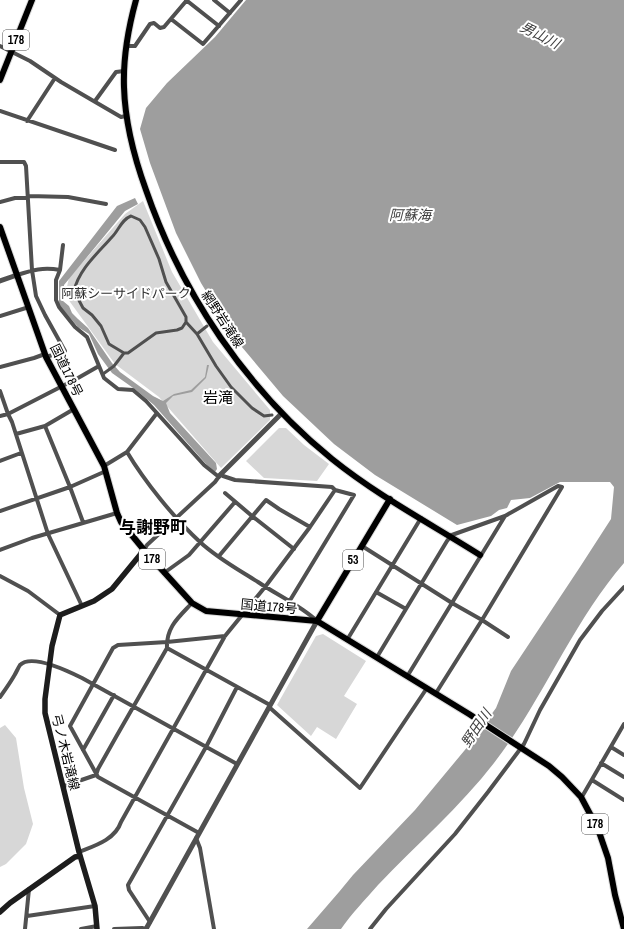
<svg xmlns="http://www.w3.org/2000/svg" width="624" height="929" viewBox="0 0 624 929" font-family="'Archivo Narrow','Noto Sans JP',sans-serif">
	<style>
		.green { fill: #d7d7d7 }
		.water { fill: #9e9e9e }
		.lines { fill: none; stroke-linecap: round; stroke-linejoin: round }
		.primary-casing { stroke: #dbdbdb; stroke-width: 8 }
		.trunk-casing { stroke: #dbdbdb; stroke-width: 8 }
		.pedestrian { stroke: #505050; stroke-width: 3 }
		.minor { stroke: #505050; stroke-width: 4 }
		.tertiary { stroke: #505050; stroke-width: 5 }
		.secondary { stroke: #1d1d1d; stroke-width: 5.5 }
		.primary { stroke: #000; stroke-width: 6 }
		.trunk { stroke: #000; stroke-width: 6 }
		.labels { text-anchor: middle; stroke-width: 4; stroke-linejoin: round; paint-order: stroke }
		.shield { fill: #fff; stroke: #4c4c4c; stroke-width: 1 }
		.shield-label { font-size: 12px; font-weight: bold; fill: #000 }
		.park-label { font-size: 13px; fill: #2e2e2e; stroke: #fff }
		.street-label { font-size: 13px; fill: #000; stroke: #fff }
		.water-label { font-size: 14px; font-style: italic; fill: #3f3f3f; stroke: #fff }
		.quarter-label { font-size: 15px; fill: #000; stroke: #fff }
		.district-label { font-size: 17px; font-weight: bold; fill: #000; stroke: #fff }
	</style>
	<rect width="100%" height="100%" fill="#fff"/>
	<!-- green -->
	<path class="green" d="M 143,201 L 172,272 L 213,342 L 270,410 L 270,420 L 221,468 L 159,397 L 115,364 L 65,295 L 69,278 L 125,214 Z
		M 279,428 L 286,428 L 304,445 L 329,464 L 317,481 L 264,478 L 246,461 Z
		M 323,634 L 366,661 L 344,696 L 357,704 L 336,739 L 317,727 L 311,736 L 277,705 L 316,636 Z
		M 5,725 L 16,738 L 24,788 L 33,824 L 26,844 L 6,864 L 0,867 L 0,728 Z"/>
	<!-- water -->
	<path class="water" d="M 246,0 L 624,0 L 624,563 C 572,623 543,700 494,763 C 460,807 417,844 378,885 C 365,900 352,913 341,929 L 307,929 L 339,892 L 353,875 L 415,810 L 469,745 L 496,708 L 511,671 L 580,567 L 611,519 L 614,487 L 610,482 L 560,482 L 530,498 L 511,500 L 507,508 L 499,510 L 491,516 L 457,525 L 375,475 L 334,444 L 283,396 L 236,340 L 201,283 L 176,233 L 150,163 L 140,129 L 146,108 L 167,83 L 215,37 Z
		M 135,198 L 138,204 L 125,211 L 120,217 L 64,285 L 63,301 L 69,306 L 72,313 L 78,319 L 88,328 L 112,363 L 120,372 L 153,396 L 163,401 L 174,394 L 191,390 L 205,377 L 207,365 L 209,365 L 206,378 L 192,392 L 173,396 L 166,403 L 170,413 L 216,463 L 217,469 L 215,472 L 206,464 L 154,405 L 136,390 L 112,373 L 98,354 L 89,334 L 78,327 L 59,305 L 59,281 L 117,206 Z"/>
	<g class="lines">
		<!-- primary casing -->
		<g class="primary-casing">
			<path id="primary" d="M 136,0 C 128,29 123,57 124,87 C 125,122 134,157 146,190 C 182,294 246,389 332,459 C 378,496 431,524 480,555
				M 317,621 L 390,499"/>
		</g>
		<!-- trunk casing -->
		<g class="trunk-casing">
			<path id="trunk" d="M 0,80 L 32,0
				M 0,227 L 46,357 L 104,466 L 117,513 L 121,522 L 144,550 L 192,603 L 206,611 L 317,621 L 469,714 L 549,766 L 562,777 L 581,797 L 598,829 L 608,858 L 615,895 L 624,929"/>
		</g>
		<!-- pedestrian -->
		<path class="pedestrian" d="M 186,322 L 197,334 L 216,366 L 231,387 L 252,408 L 264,416 L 272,415
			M 197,334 L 207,326
			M 103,374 L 114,366 L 124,353 L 109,344 L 101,326 L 92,315 L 83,308 L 74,291 C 79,269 98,253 112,237 C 119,230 121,220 131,216 L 140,220 L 145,227 L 159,259 L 166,282 L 186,317 L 186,322 L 182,328 L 177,330 L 156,333 L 128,353 L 124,353"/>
		<!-- minor -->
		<path class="minor" d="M 186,0 L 219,26
			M 214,0 L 230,13
			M 171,19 L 203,44 L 241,0
			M 0,46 L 30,61 L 61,82 L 121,117 L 126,116
			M 126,46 L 135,46 L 150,24 L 154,23 L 160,28 L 164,27 L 187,0
			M 95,101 L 116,72 L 124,71
			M 0,111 L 115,150
			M 27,121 L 55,78
			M 0,162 L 24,162 L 26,166 L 32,270 L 36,296 L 45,315 L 65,351 L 46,357
			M 29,196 L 68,197 L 106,204
			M 0,202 L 15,198 L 28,198
			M 60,270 L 63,245
			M 17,275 C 33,270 43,267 60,270 L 56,280 L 56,300 L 59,307 L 75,327 L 87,337 L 104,378 L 118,389 L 133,390 L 146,401 L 204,465 L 219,477
			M 0,316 L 29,307
			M 0,367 L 34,358 L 45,354
			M 0,391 L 8,414 L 12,422 L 48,534 L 82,606
			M 0,416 L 8,414 L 78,378 L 99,366
			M 45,426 L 70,487 L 83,522
			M 16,434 L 45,426 L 74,409
			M 127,452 C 145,482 174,518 200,542 C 217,558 239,570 258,582 C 277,595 300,605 317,621
			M 0,461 L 21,453
			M 104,466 L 127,452 L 157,413
			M 221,474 L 223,476 L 235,480 L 332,487 L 335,490
			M 225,493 L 252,516 L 294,549
			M 0,511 L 70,487 L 106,471
			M 362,546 L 452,603 L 482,620 L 508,637
			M 0,550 L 32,538 L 117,513
			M 144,550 L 147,545 L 215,482 L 220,475
			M 219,556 L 266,500 L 279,509 L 310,527
			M 164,573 L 189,555 L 235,502
			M 0,576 L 28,591 L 60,615
			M 376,592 L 406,609
			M 192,603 C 179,617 166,627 167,648 L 270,705
			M 347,640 L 421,518
			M 377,657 L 447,541 L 451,536
			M 408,675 L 505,516
			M 436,693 L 482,620 L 562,487 L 558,486 L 505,516 L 449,536
			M 0,697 C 5,690 10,683 14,676 C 16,673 18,668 20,665 C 32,653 70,672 82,678 L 237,764
			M 269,707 L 360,788 L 427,688
			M 611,747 L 624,755
			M 83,750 L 114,695
			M 601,763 L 624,777
			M 96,775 L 98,769 L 116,737 L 167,648
			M 592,780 L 624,800
			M 64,786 L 96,775
			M 581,797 L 583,795 L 624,724
			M 199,833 L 98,777 L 70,726 L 113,648 L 118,645 L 167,642 L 225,636
			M 196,838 L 200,848 L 214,929
			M 79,852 C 94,846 115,840 121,822 L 225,636 L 265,587 L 310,527 L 335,490 L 354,495 L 289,602
			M 27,916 L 95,906
			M 150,922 L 129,890 L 128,885 L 206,747 L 237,687
			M 25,929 L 29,889
			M 81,929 L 97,926
			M 114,929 L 142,928 L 146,929
			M 370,929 L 386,909 L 455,834 L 488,792 L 524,744 L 540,710 L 580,640 L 602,611 L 624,587"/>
		<!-- tertiary -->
		<path class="tertiary" d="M 0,281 L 17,275
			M 220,475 L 282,413
			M 146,929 L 317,621"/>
		<!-- secondary -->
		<path class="secondary" d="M 0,912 L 10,903 L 75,857 L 80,856
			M 97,929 L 95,906 L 79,852 L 45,713 L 45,699 L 52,646 L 60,615 L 94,601 L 112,589 L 144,550"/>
		<!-- primary -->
		<use href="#primary" class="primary"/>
		<!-- trunk -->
		<use href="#trunk" class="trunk"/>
	</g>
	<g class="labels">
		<!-- shield labels -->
		<g class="shield">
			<rect x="3" y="30" width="26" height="20" rx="3"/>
			<rect x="139" y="549" width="26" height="20" rx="3"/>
			<rect x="343" y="550" width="20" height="20" rx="3"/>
			<rect x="582" y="814" width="26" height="20" rx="3"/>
		</g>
		<g class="shield-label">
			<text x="16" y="44">178</text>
			<text x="152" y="563">178</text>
			<text x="353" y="564">53</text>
			<text x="595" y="828">178</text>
		</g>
		<!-- park labels -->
		<g class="park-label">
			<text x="126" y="298">阿蘇シーサイドパーク</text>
		</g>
		<!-- street labels -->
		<g class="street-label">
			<text transform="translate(223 319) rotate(57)" y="5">網野岩滝線</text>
			<text transform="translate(67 370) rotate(64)" y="5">国道178号</text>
			<text transform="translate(269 606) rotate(5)" y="5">国道178号</text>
			<text transform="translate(66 752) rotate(76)" y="5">弓ノ木岩滝線</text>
		</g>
		<!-- water labels -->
		<g class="water-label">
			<text transform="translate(540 35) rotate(27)" y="5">男山川</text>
			<text x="410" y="220">阿蘇海</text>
			<text transform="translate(476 728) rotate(-56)" y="5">野田川</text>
		</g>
		<!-- quarter labels -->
		<g class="quarter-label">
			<text x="218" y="403">岩滝</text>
		</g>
		<!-- district labels -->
		<g class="district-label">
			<text x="153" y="533">与謝野町</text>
		</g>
	</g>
</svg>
